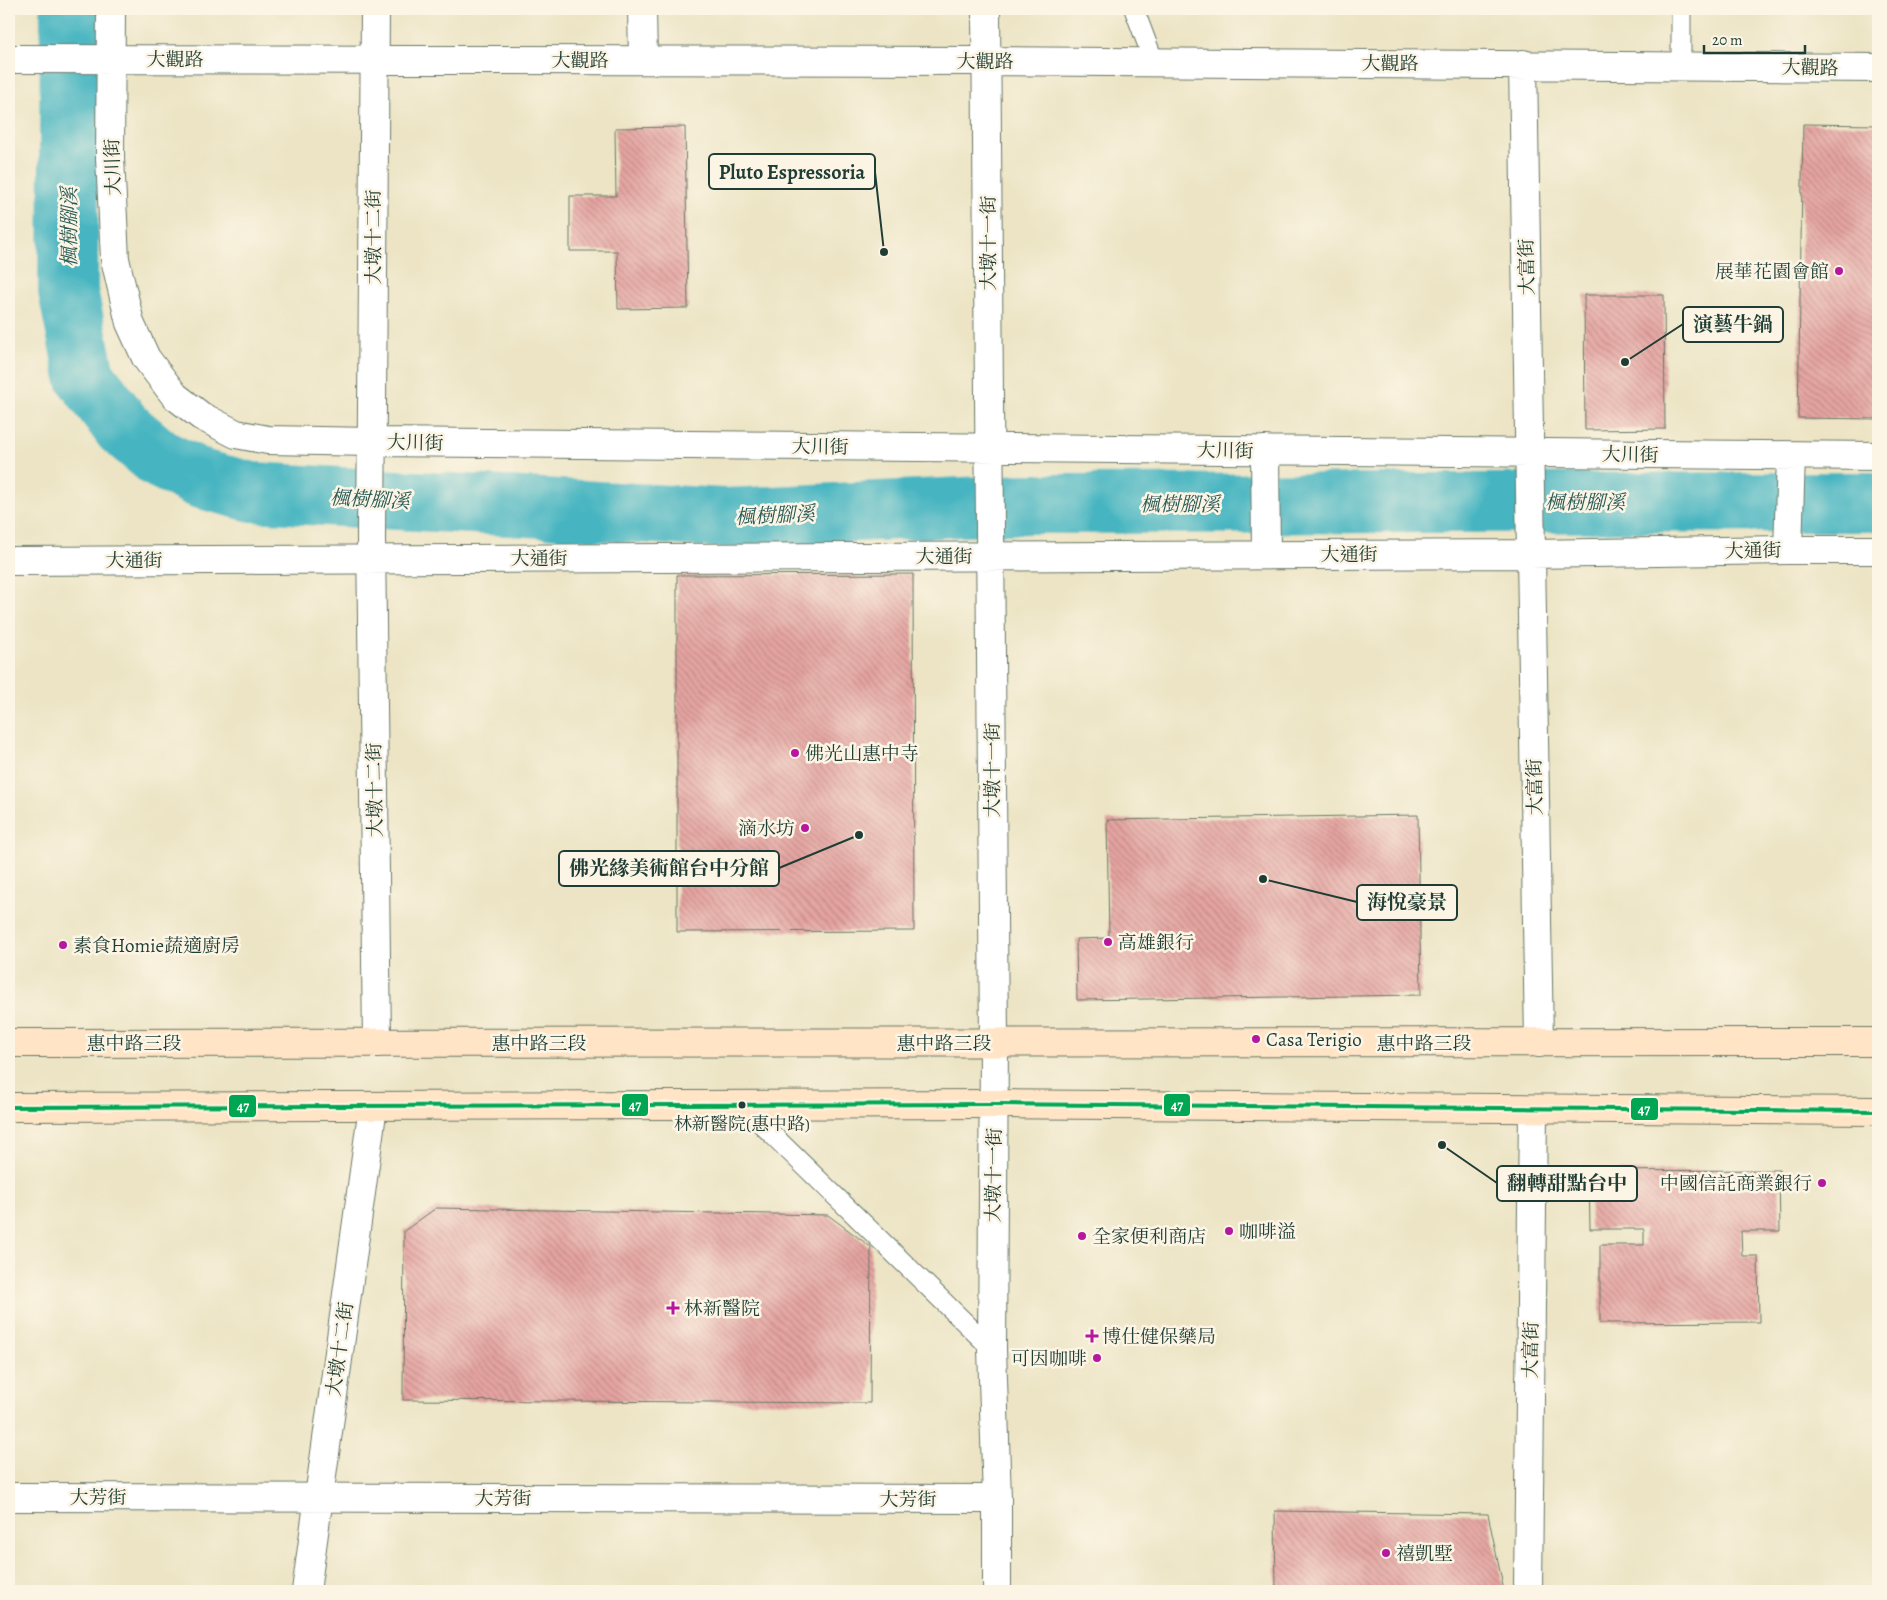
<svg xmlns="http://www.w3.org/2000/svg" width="1887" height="1600" viewBox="0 0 1887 1600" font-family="Alegreya,'Noto Serif TC',serif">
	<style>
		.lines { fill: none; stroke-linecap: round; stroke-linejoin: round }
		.river { stroke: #47b5c1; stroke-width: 60 }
		.building { fill: url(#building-back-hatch) }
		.lane-casing { stroke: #677766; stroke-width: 21 }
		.street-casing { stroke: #677766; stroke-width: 30 }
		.secondary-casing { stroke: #677766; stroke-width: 30 }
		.lane { stroke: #fff; stroke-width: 19 }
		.street { stroke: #fff; stroke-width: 28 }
		.secondary { stroke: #ffe4c6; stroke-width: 28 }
		.bus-1-casing { stroke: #fcf5e5; stroke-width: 8 }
		.bus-1 { stroke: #00a651; stroke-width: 4 }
		.poi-dot { fill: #b5179e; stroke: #fcf5e5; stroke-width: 2 }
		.bus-dot { fill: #1f3d34; stroke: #fcf5e5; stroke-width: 2 }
		.labels { text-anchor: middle; stroke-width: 5; stroke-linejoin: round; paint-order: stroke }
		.bus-label { font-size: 18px; fill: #1f3d34; stroke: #fcf5e5 }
		.street-label { font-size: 19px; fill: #1f3d34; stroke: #fcf5e5 }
		.poi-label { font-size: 19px; fill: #1f3d34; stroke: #fcf5e5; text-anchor: start }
		.water-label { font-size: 20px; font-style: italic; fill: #295b57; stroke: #fcf5e5 }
		.leader { fill: none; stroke: #1f3d34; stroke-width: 2 }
		.callout-dot { fill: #1f3d34; stroke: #fcf5e5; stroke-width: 2 }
		.callout { fill: #fcf5e5; stroke: #1f3d34; stroke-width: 2 }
		.callout-label { font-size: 20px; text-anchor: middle; font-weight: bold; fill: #1f3d34 }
		.line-badge { stroke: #fcf5e5; stroke-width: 2 }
		.badge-label { font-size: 14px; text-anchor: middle; font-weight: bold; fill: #fff }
	</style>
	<defs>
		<pattern id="building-back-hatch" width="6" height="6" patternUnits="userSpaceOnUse" patternTransform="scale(1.25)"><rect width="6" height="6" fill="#e6a4a1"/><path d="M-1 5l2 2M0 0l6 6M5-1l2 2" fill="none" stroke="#ba8784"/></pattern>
	</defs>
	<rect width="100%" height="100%" fill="#fcf5e5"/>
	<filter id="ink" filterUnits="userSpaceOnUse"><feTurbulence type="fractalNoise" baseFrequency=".02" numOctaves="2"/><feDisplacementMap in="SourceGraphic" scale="10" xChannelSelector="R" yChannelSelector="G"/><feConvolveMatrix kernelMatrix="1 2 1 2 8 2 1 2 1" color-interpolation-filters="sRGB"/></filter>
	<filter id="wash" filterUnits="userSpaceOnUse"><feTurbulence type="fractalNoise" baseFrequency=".0096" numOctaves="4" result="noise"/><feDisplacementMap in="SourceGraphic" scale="20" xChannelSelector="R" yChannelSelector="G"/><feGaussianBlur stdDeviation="1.12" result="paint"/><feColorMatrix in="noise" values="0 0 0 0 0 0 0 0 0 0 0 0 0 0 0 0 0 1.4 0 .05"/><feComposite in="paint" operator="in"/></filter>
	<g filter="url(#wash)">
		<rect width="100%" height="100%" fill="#ece4c4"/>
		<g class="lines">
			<!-- river -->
			<path class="river" d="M 70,9 L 68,291 L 85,376 L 123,428 L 160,459 L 201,479 L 252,492 L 725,518 L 1027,504 L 1878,502"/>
		</g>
		<g id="blocks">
			<!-- building -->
			<path class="building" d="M 1803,124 L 1878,125 L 1878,419 L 1798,418 Z
				M 685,127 L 688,308 L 618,309 L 617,251 L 570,251 L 570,196 L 616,196 L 615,128 Z
				M 1584,295 L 1664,295 L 1665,429 L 1585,430 Z
				M 913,574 L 914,931 L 677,932 L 677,575 Z
				M 1418,815 L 1421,995 L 1077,1000 L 1076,939 L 1109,938 L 1107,820 Z
				M 1779,1170 L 1780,1231 L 1741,1231 L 1742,1256 L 1758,1256 L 1759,1322 L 1600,1323 L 1600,1245 L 1644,1245 L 1644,1229 L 1590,1229 L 1589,1171 Z
				M 436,1208 L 828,1215 L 871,1247 L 870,1403 L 403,1400 L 404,1231 Z
				M 1275,1511 L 1488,1514 L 1504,1591 L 1276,1591 Z"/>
		</g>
	</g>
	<g filter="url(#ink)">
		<use href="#blocks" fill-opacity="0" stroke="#677766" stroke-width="1"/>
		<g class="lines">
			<!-- lane casing -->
			<g class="lane-casing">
				<path id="lane" d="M 1134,9 L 1154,62
					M 1681,66 L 1681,9
					M 742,1105 L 992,1349"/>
			</g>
			<!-- street casing -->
			<g class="street-casing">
				<path id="street" d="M 111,9 L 110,158 L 115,259 L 130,323 L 146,358 L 175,396 L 201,416 L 236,434 L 268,440 L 371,442 L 1878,456
					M 375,9 L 371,537 L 377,1043
					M 642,9 L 643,60
					M 986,9 L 994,1043 L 992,1349 L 997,1499 L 997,1591
					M 9,59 L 986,61 L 1878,68
					M 1523,64 L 1539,1043
					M 1265,450 L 1266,555
					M 1788,550 L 1791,456
					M 9,561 L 1530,554 L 1788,550 L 1878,550
					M 9,1497 L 997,1499
					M 306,1591 L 373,1106
					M 1528,1591 L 1533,1109"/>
			</g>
			<!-- secondary casing -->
			<g class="secondary-casing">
				<path id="secondary" d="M 9,1043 L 1878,1042
					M 9,1107 L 994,1104 L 1878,1111"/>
			</g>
			<!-- lane -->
			<use href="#lane" class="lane"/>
			<!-- street -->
			<use href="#street" class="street"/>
			<!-- secondary -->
			<use href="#secondary" class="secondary"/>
			<!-- bus-1 casing -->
			<g class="bus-1-casing">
				<path id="bus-1" d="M 9,1107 L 994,1104 L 1878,1111"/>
			</g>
			<!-- bus-1 -->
			<use href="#bus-1" class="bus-1"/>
		</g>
	</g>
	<!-- markers -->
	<g class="poi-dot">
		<circle cx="1839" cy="271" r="5"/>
		<circle cx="795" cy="753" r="5"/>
		<circle cx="805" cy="828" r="5"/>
		<circle cx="1108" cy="942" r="5"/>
		<circle cx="63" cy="945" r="5"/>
		<circle cx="1256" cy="1039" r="5"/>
		<circle cx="1822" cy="1183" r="5"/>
		<circle cx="1229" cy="1231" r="5"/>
		<circle cx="1082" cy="1236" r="5"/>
		<path d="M670.5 1300.5h5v5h5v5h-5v5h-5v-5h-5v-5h5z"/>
		<path d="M1089.5 1328.5h5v5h5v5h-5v5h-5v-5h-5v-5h5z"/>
		<circle cx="1097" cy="1358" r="5"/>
		<circle cx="1386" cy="1553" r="5"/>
	</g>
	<circle class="bus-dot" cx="742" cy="1105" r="4.5"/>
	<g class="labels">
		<!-- bus labels -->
		<g class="bus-label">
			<text x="742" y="1130">林新醫院(惠中路)</text>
		</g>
		<!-- street labels -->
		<g class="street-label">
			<text x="175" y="66">大觀路</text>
			<text x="580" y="67">大觀路</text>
			<text x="985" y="68">大觀路</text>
			<text x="1390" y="70">大觀路</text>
			<text transform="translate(1810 67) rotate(1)" y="7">大觀路</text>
			<text transform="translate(112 167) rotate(-92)" y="7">大川街</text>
			<text transform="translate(373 237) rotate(-90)" y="7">大墩十二街</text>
			<text transform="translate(988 243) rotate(-90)" y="7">大墩十一街</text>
			<text transform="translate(1526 267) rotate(-91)" y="7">大富街</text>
			<text transform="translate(415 442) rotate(1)" y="7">大川街</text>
			<text transform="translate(820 446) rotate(1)" y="7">大川街</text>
			<text transform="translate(1225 450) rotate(1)" y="7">大川街</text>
			<text transform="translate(1630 454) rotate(1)" y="7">大川街</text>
			<text transform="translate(1753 550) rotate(-1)" y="7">大通街</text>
			<text x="1349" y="561">大通街</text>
			<text x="944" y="563">大通街</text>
			<text x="539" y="565">大通街</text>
			<text x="134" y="567">大通街</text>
			<text transform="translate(992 770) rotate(-90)" y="7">大墩十一街</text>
			<text transform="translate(1534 787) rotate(-91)" y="7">大富街</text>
			<text transform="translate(374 790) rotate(-91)" y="7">大墩十二街</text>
			<text x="134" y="1050">惠中路三段</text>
			<text x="539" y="1050">惠中路三段</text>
			<text x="944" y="1050">惠中路三段</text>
			<text x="1424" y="1050">惠中路三段</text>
			<text transform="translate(993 1175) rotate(-89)" y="7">大墩十一街</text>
			<text transform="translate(339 1349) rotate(-82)" y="7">大墩十二街</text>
			<text transform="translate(1530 1350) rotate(-89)" y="7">大富街</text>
			<text x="98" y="1504">大芳街</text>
			<text x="503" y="1505">大芳街</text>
			<text x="908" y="1506">大芳街</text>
		</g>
		<!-- poi labels -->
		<g class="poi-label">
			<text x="1829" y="278" text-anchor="end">展華花園會館</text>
			<text x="805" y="760">佛光山惠中寺</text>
			<text x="795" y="835" text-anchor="end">滴水坊</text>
			<text x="1118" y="949">高雄銀行</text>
			<text x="73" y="952">素食Homie蔬適廚房</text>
			<text x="1266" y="1046">Casa Terigio</text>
			<text x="1812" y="1190" text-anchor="end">中國信託商業銀行</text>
			<text x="1239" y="1238">咖啡溢</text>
			<text x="1092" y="1243">全家便利商店</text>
			<text x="684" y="1315">林新醫院</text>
			<text x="1102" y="1343">博仕健保藥局</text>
			<text x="1087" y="1365" text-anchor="end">可因咖啡</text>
			<text x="1396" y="1560">禧凱墅</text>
		</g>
		<!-- water labels -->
		<g class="water-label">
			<text transform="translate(69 227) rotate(-90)" y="7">楓樹腳溪</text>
			<text transform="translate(370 499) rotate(3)" y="7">楓樹腳溪</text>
			<text x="1585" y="509">楓樹腳溪</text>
			<text x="1180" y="511">楓樹腳溪</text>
			<text transform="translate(775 515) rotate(-3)" y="7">楓樹腳溪</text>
		</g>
	</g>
	<!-- callouts -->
	<path class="leader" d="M884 252L875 172M1625 362L1683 324M859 835L779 868M1263 879L1357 902M1442 1145L1497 1183"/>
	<g class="callout-dot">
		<circle cx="884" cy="252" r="5"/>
		<circle cx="1625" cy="362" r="5"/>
		<circle cx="859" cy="835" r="5"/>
		<circle cx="1263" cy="879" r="5"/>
		<circle cx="1442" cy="1145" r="5"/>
	</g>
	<g class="callout">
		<rect x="709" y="154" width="166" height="35" rx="5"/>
		<rect x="1683" y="307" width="100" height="35" rx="5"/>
		<rect x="559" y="851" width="220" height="35" rx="5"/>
		<rect x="1357" y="885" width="100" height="35" rx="5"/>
		<rect x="1497" y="1166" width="140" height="35" rx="5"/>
	</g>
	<g class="callout-label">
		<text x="792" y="179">Pluto Espressoria</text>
		<text x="1733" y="331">演藝牛鍋</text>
		<text x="669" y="875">佛光緣美術館台中分館</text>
		<text x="1407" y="909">海悅豪景</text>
		<text x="1567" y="1190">翻轉甜點台中</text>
	</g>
	<g class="line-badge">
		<rect x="621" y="1093" width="28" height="24" rx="5" fill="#00a651"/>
		<rect x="1163" y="1093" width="28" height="24" rx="5" fill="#00a651"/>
		<rect x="228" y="1094" width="29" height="24" rx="5" fill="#00a651"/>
		<rect x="1630" y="1097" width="29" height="24" rx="5" fill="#00a651"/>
	</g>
	<g class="badge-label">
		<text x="635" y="1110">47</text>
		<text x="1177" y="1110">47</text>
		<text x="243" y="1111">47</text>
		<text x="1644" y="1114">47</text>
	</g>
	<!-- margin -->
	<rect width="1887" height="1600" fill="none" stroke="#fcf5e5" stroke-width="30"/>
	<!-- scale -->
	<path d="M1704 45v8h101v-8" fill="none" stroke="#1f3d34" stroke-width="2.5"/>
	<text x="1712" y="45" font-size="15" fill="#1f3d34" stroke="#fcf5e5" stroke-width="4" paint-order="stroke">20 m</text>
</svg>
